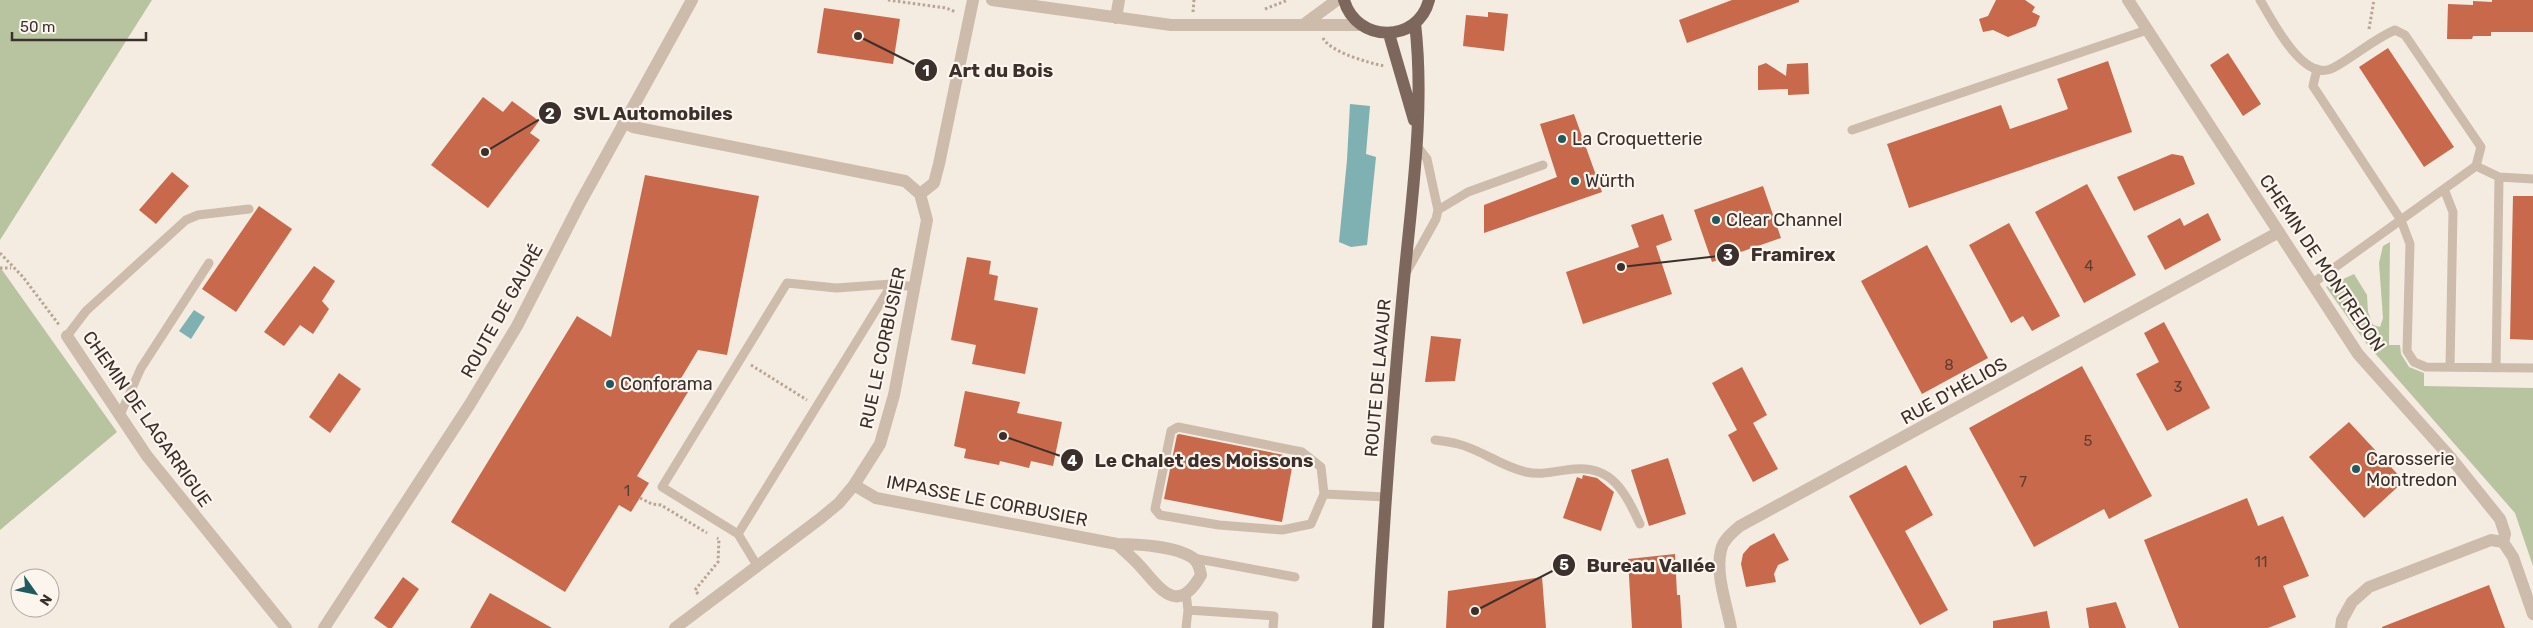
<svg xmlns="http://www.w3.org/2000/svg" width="2533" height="628" viewBox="0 0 2533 628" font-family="Rubik,sans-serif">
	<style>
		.green { fill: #b8c4a0 }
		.water { fill: #7fb0b2 }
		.building { fill: #c8694b }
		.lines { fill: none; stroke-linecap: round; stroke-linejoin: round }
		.path { stroke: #b9a596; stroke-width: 3; stroke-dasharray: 2.5 2.5; stroke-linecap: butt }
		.service { stroke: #cdbbac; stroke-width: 9 }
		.minor { stroke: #cdbbac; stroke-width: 12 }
		.primary { stroke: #7d675c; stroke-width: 12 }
		.poi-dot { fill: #1f5a5e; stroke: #fbf5ee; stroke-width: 2 }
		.labels { text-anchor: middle; stroke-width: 4.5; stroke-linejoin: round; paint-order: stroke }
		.number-label { font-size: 15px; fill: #5e3e33 }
		.poi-label { font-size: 18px; fill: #3b302b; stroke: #fbf5ee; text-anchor: start }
		.street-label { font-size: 18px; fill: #3b302b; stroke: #fbf5ee }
		.leader { fill: none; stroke: #3b302b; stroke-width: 2 }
		.callout-dot { fill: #3b302b; stroke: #fbf5ee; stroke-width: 2 }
		.mark-label { font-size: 15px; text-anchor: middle; font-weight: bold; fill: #fff }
		.callout-label { font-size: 19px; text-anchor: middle; font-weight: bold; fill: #3b302b; stroke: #fbf5ee; stroke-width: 4.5; stroke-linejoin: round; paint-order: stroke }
	</style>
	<rect width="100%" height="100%" fill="#f4ebe1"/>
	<!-- green -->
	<path class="green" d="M 0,0 L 152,0 L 0,240 Z
		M 2390,242 L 2389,345 L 2400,345 L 2401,354 L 2409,367 L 2424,373 L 2424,386 L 2533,388 L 2533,566 L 2515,513 L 2366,343 L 2326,287 L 2354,274 L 2367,295 L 2368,312 L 2373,325 L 2380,327 L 2383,318 L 2379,263 L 2383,246 Z
		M 0,267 L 117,432 L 0,530 Z"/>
	<!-- water -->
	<path class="water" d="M 1350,104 L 1370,106 L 1366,154 L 1376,157 L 1367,245 L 1351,247 L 1339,242 L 1347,160 Z
		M 194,310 L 205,317 L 191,339 L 179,331 Z"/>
	<!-- building -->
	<path class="building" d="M 1732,0 L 1799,0 L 1799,2 L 1687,43 L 1679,20 Z
		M 1996,0 L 2025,0 L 2035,7 L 2032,12 L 2040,16 L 2036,26 L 2008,37 L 1993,30 L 1983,32 L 1979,19 L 1988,16 Z
		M 2492,0 L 2533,0 L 2533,32 L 2491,32 L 2491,36 L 2473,36 L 2472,39 L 2447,39 L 2448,4 L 2473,5 L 2473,1 L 2492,2 Z
		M 824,8 L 900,19 L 893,64 L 817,53 Z
		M 1488,12 L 1508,14 L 1504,51 L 1463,46 L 1466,15 L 1488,17 Z
		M 2388,48 L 2454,147 L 2424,167 L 2359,67 Z
		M 2228,53 L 2261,104 L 2243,116 L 2210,65 Z
		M 2108,61 L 2132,132 L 1909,208 L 1887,144 L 2001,105 L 2010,129 L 2068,109 L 2057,79 Z
		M 1766,63 L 1786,76 L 1787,64 L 1808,63 L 1809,94 L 1788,95 L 1788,89 L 1758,90 L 1758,66 Z
		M 483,97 L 503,112 L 512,101 L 539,121 L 530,133 L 540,140 L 488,208 L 431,165 Z
		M 1574,114 L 1602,192 L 1484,233 L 1484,205 L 1557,177 L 1540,124 Z
		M 2172,154 L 2183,156 L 2195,184 L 2134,211 L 2117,177 Z
		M 172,172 L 189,186 L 156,224 L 139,210 Z
		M 645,175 L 759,196 L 727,355 L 698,350 L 680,380 L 691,387 L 637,476 L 649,483 L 631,512 L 619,505 L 565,592 L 451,522 L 577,316 L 611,337 Z
		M 2087,184 L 2136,275 L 2084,303 L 2035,212 Z
		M 1763,186 L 1781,238 L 1712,262 L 1694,210 Z
		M 2513,196 L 2533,196 L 2533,340 L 2510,339 Z
		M 259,206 L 292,229 L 236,312 L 202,289 Z
		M 2208,213 L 2221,240 L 2165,270 L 2147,236 L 2180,218 L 2184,226 Z
		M 1663,214 L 1672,240 L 1656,246 L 1672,294 L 1583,324 L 1566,272 L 1639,247 L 1631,225 Z
		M 2009,223 L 2060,316 L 2032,331 L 2023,316 L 2011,323 L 1969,245 Z
		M 1927,245 L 1988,358 L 1922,394 L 1861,281 Z
		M 967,257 L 991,261 L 989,274 L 998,276 L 994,300 L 1038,308 L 1025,374 L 972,364 L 976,345 L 951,340 Z
		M 314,266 L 335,281 L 322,301 L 329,309 L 313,334 L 300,325 L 284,346 L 264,332 Z
		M 2164,322 L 2210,408 L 2167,431 L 2136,374 L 2159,362 L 2144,333 Z
		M 1431,336 L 1461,339 L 1455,381 L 1425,382 Z
		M 2082,366 L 2152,496 L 2109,519 L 2104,509 L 2034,547 L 1969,428 Z
		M 1742,367 L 1767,415 L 1753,423 L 1778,469 L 1753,482 L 1728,435 L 1737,430 L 1712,383 Z
		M 339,373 L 361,389 L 330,433 L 309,417 Z
		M 965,391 L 1020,402 L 1017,413 L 1062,422 L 1053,466 L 1031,461 L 1029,468 L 1000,461 L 999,465 L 964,458 L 966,449 L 954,446 Z
		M 2349,422 L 2404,481 L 2364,518 L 2309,457 Z
		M 1179,434 L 1294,457 L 1282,522 L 1164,499 L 1177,435 Z
		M 1668,458 L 1686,514 L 1649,526 L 1631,470 Z
		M 1906,465 L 1933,515 L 1905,531 L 1948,610 L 1920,625 L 1849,496 Z
		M 1583,475 L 1597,478 L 1614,492 L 1601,531 L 1563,518 L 1577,477 L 1582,479 Z
		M 2247,498 L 2258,526 L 2283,516 L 2309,576 L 2283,586 L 2296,617 L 2268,628 L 2179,628 L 2144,540 Z
		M 1774,533 L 1789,560 L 1778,565 L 1774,574 L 1776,582 L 1746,587 L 1741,564 L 1743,554 L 1750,546 Z
		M 1675,554 L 1677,595 L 1680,595 L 1682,628 L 1632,628 L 1628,559 Z
		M 403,577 L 419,589 L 392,628 L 388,628 L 374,618 Z
		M 1542,577 L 1546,628 L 1446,628 L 1448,591 Z
		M 2489,585 L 2505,628 L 2382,628 L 2382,627 Z
		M 490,593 L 552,628 L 470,628 Z
		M 2116,602 L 2126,628 L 2089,628 L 2086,608 Z
		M 2047,611 L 2050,628 L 1993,628 L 1993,621 Z"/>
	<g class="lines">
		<!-- path -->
		<path class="path" d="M 888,0 L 946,8 L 956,12
			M 1265,9 L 1288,0
			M 1193,12 L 1194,0
			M 2369,29 L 2374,0
			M 1323,38 C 1330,52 1369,63 1384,66
			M 0,253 L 23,277 L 60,326
			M 0,268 L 11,268
			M 751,365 L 807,400
			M 640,498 L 652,504 L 661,505 L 707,533
			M 698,594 L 695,590 L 718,562 L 719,539 L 717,538"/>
		<!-- service -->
		<path class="service" d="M 2260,0 C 2272,19 2303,84 2333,68 C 2354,57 2372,40 2395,30 L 2405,35 L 2481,147 L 2476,166 L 2313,283
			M 2317,69 L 2313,86 L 2401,220 L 2410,244 L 2407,351 L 2414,362 L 2426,367 L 2533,368
			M 1852,130 L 2147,30
			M 2476,166 L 2499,177 L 2533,179
			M 2444,189 L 2453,212 L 2450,367
			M 1438,210 L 1468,192 L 1543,165
			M 1407,271 L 1436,219 L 1438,210 L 1427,159 L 1417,146
			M 67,336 L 86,311 L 186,220 L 198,215 L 249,209
			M 2496,368 L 2499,177
			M 120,415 L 141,368 L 209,263
			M 1178,427 L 1302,452 L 1321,467 L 1324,494 L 1311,524 L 1282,530 L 1219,525 L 1160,515 L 1155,509 L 1171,431 Z
			M 1435,440 C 1443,441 1451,442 1458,444 C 1482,450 1500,466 1526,472 C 1543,476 1558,470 1575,469 C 1614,466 1626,495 1640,524
			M 1324,494 L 1386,497
			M 738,534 L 662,487 L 787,283 L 836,288 L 892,284 L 915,287
			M 1193,558 L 1295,577
			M 758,567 L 738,534 L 892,284
			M 1188,610 L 1274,616 L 1273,628
			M 1186,628 L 1188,610 L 1186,593"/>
		<!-- minor -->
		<path class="minor" d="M 992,0 L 1171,25 L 1360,25
			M 2128,0 L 2358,354 L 2451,458 L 2500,519 L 2505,534 L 2503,542 L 2513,557 L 2533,614
			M 1116,18 L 1119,0
			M 1303,25 L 1337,0
			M 623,122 L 633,127 L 905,181 L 920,194 L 927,220 L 894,395 L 880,444 L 854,485 L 839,503 L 821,518 L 675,628
			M 920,194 L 934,183 L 939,164 L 973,0
			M 67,336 L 147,456 L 286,628
			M 854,485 L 876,498 L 1117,544 C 1124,551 1133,558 1140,566 C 1160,588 1177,617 1201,575 C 1200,569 1198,562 1193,558 C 1176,546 1137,544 1117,544
			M 324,628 L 470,404 L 517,326 L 580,203 L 692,0
			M 1731,628 C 1727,605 1715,574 1721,550 C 1723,540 1732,533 1740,526 L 2279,232
			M 2341,628 L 2342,620 L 2352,602 L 2369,587 L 2491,540 L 2503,542"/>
		<!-- primary -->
		<path class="primary" d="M 1344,0 C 1356,43 1418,44 1429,0
			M 1389,34 L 1414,120
			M 1378,628 C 1384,512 1393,396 1404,280 C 1412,195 1425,109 1415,23"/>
	</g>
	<!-- markers -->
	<g class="poi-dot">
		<circle cx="1562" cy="139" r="5"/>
		<circle cx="1575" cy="181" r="5"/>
		<circle cx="1716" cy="220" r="5"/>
		<circle cx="610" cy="384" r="5"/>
		<circle cx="2356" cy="469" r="5"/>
	</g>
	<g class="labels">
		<!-- number labels -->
		<g class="number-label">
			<text x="2089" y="271">4</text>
			<text x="1949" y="370">8</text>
			<text x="2178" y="392">3</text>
			<text x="2088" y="446">5</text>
			<text x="2023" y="487">7</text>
			<text x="627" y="496">1</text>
			<text x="2261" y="567">11</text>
		</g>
		<!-- poi labels -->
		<g class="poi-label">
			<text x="1572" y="145">La Croquetterie</text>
			<text x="1585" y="187">Würth</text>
			<text x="1726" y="226">Clear Channel</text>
			<text x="620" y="390">Conforama</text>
			<text x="2366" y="465">Carosserie<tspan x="2366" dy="21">Montredon</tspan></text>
		</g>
		<!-- street labels -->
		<g class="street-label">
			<text transform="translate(2322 263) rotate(56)" y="6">CHEMIN DE MONTREDON</text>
			<text transform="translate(502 311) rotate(-61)" y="6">ROUTE DE GAURÉ</text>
			<text transform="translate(883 348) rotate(-78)" y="6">RUE LE CORBUSIER</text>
			<text transform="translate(1378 378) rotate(-85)" y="6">ROUTE DE LAVAUR</text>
			<text transform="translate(1954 391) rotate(-29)" y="6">RUE D'HÉLIOS</text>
			<text transform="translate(147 419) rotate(55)" y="6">CHEMIN DE LAGARRIGUE</text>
			<text transform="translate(987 501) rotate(11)" y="6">IMPASSE LE CORBUSIER</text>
		</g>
	</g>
	<!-- callouts -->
	<path class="leader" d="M858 36L926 70M485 152L550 113M1621 267L1728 255M1003 436L1072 460M1475 611L1564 565"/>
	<g class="callout-dot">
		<circle cx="858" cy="36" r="5"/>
		<circle cx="485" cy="152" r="5"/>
		<circle cx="1621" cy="267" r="5"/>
		<circle cx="1003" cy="436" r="5"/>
		<circle cx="1475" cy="611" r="5"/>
		<circle cx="926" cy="70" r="12"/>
		<circle cx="550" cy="113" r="12"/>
		<circle cx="1728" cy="255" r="12"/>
		<circle cx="1072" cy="460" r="12"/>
		<circle cx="1564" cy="565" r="12"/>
	</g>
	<g class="mark-label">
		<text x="926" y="76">1</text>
		<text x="550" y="119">2</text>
		<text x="1728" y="260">3</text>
		<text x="1072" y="466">4</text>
		<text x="1564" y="570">5</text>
	</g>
	<g class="callout-label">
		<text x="1001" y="77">Art du Bois</text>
		<text x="653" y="120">SVL Automobiles</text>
		<text x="1793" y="261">Framirex</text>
		<text x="1204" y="467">Le Chalet des Moissons</text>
		<text x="1651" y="572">Bureau Vallée</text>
	</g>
	<!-- north arrow -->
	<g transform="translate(35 593) rotate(123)"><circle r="24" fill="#fbf5ee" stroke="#aea6a0"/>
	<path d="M0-4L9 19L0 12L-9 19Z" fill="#1f5a5e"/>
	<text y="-8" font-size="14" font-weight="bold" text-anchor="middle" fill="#3b302b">N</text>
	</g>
	<!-- scale -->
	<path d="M12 32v8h134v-8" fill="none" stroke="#3b302b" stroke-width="2.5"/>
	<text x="20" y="32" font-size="15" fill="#3b302b" stroke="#fbf5ee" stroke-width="4" paint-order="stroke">50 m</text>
</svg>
